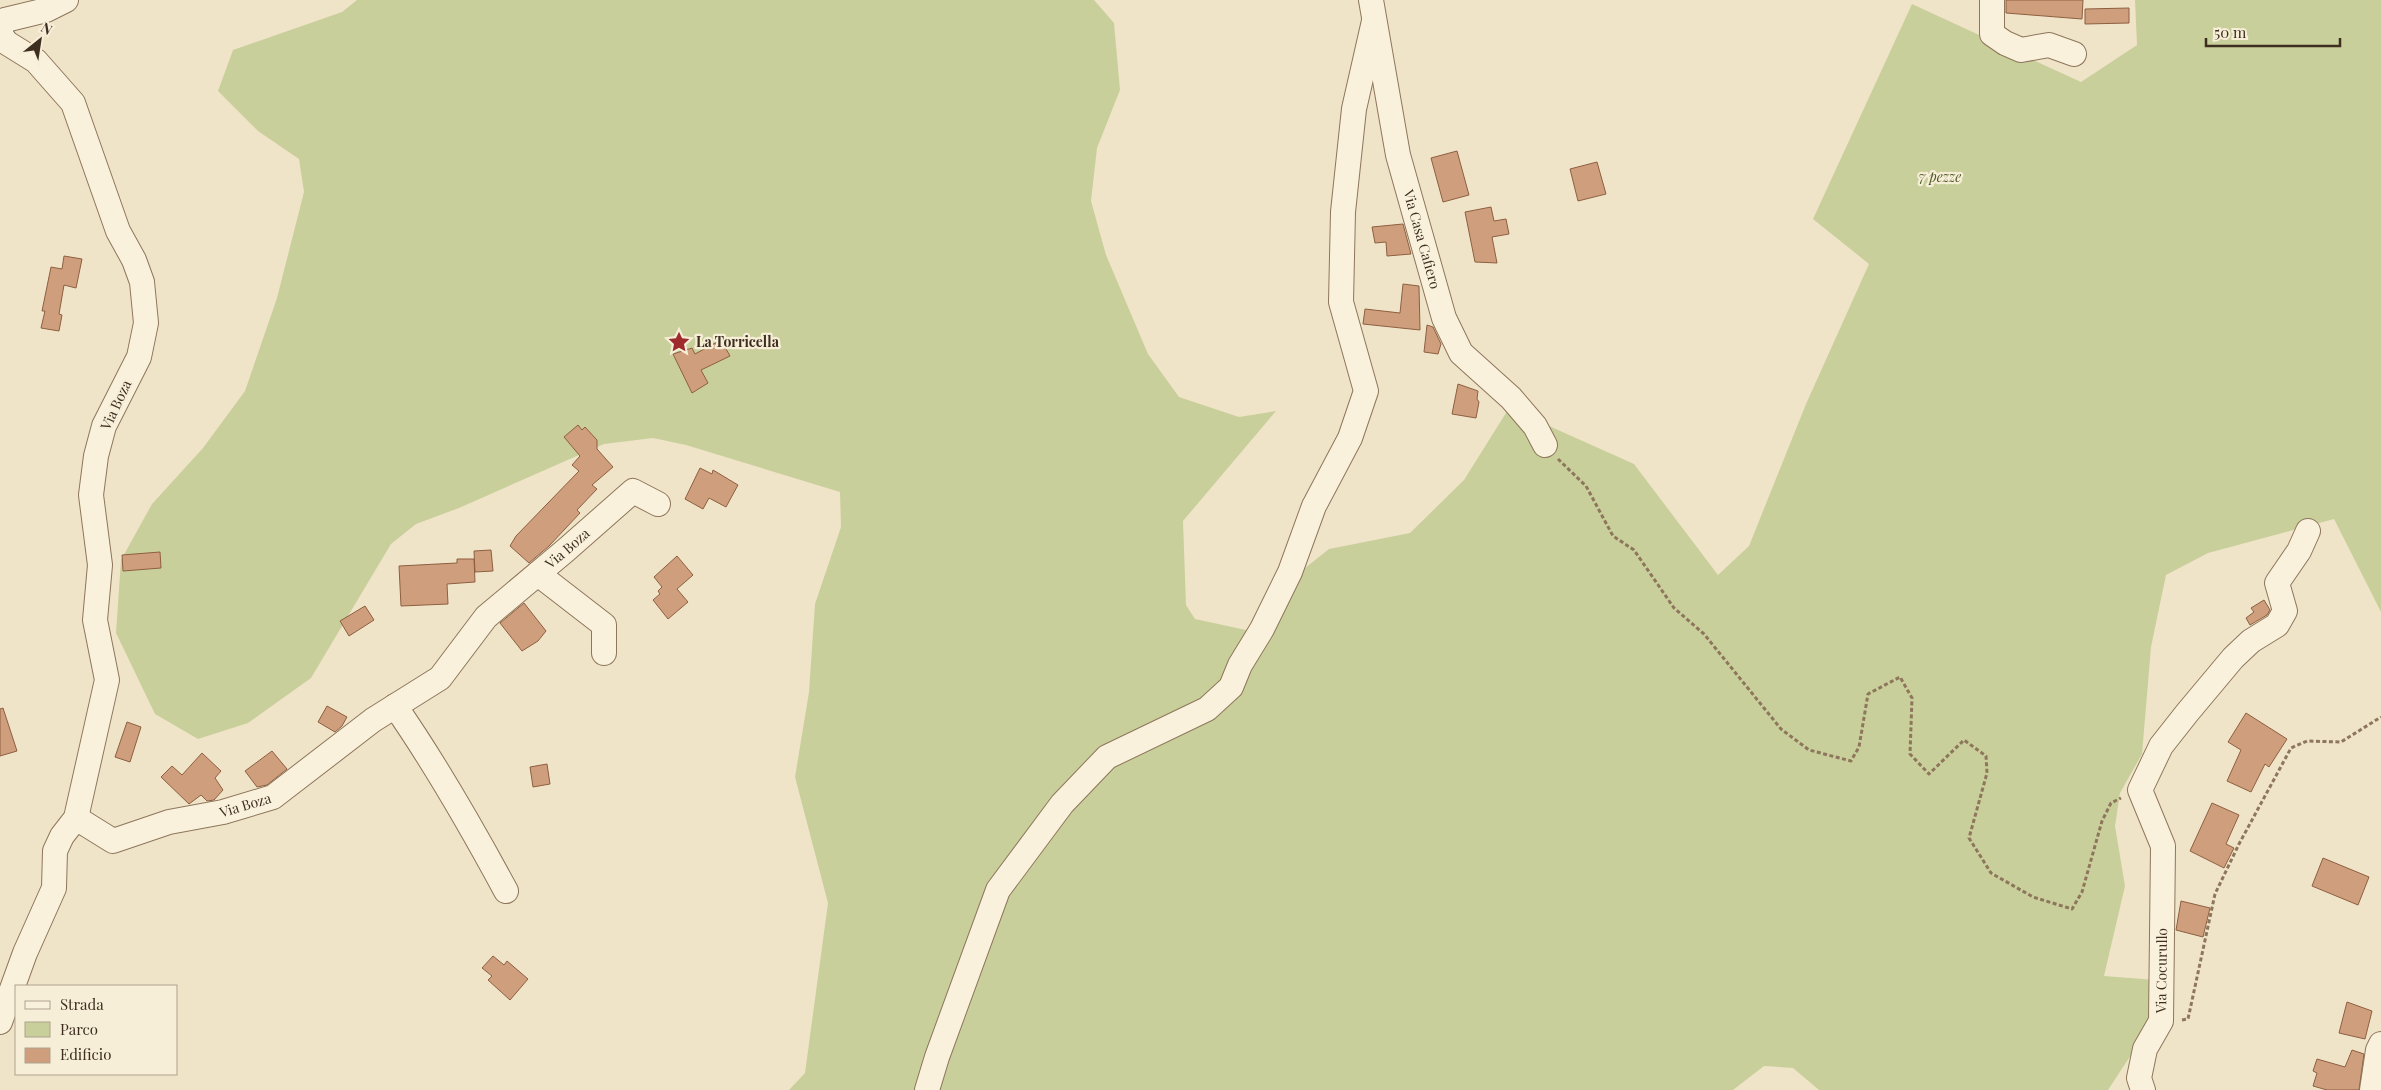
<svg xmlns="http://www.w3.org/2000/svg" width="2381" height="1090" viewBox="0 0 2381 1090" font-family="'Playfair Display',serif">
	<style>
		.green { fill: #c9cf9b }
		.building { fill: #cf9f7d; stroke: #8d5f41 }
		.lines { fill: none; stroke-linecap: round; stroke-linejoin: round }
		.minor-casing { stroke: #8d765c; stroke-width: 26 }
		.path { stroke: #8d765c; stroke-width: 3; stroke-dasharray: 4 2.5; stroke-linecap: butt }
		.minor { stroke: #faf1dc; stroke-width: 24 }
		.labels { text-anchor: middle; stroke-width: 4.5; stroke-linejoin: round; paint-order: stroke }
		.park-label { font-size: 14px; font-style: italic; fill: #4d5a26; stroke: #f7eed8 }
		.street-label { font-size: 14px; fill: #3d2e20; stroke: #f7eed8 }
		.poi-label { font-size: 14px; font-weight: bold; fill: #3d2e20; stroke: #f7eed8; text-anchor: start }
	</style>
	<rect width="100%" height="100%" fill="#f0e4c8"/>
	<!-- green -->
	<path class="green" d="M 357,0 L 1094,0 L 1114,23 L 1120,90 L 1097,148 L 1091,201 L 1106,255 L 1148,354 L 1179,397 L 1239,417 L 1276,411 L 1183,521 L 1186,605 L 1195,619 L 1246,630 L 1270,610 L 1290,580 L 1329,549 L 1410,533 L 1464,480 L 1509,408 L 1634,464 L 1718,575 L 1749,546 L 1806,404 L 1869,264 L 1813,219 L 1912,4 L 2081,82 L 2137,45 L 2135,0 L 2381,0 L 2381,612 L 2334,519 L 2208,553 L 2166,575 L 2151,647 L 2142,754 L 2120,793 L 2115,826 L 2125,886 L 2104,976 L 2156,980 L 2154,1020 L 2108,1090 L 1819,1090 L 1793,1068 L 1764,1066 L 1733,1090 L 789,1090 L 805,1073 L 828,903 L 795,777 L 809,692 L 815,604 L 841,527 L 840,492 L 686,445 L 653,438 L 604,444 L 459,508 L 416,524 L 391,544 L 311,678 L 248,723 L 198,739 L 155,714 L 116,633 L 121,560 L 152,504 L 203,448 L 245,391 L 277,298 L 304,192 L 299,159 L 258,131 L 218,91 L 233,50 L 342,12 Z"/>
	<!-- building -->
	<path class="building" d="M 2006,0 L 2083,0 L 2082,19 L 2006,13 Z
		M 2129,8 L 2129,23 L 2085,24 L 2085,9 Z
		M 1457,151 L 1469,195 L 1443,202 L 1431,158 Z
		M 1597,162 L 1606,194 L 1578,201 L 1570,169 Z
		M 1491,207 L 1494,221 L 1506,219 L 1509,234 L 1492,237 L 1497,263 L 1475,262 L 1465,212 Z
		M 1403,224 L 1411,254 L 1387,256 L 1386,242 L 1375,243 L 1372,227 Z
		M 64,256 L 82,259 L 76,288 L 64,285 L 59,314 L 62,315 L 59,331 L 41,328 L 45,311 L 42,311 L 51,267 L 62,269 Z
		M 1403,284 L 1419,286 L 1420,330 L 1363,324 L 1365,309 L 1400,313 Z
		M 1427,325 L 1433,327 L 1441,344 L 1438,354 L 1424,352 Z
		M 721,340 L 730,356 L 701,370 L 708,383 L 692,393 L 673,354 L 692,348 L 695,354 Z
		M 1458,384 L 1478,391 L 1477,399 L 1479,402 L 1476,418 L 1452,414 Z
		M 578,425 L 582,430 L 585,427 L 597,440 L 597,449 L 613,467 L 592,485 L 597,489 L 577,510 L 580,513 L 549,546 L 529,563 L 510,546 L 516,536 L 579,471 L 572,465 L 580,456 L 564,437 Z
		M 700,468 L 712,474 L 713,470 L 738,485 L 726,507 L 709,498 L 703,509 L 685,499 Z
		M 491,550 L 493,571 L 475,572 L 474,551 Z
		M 160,552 L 161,568 L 123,571 L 122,555 Z
		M 677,556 L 693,575 L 677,589 L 688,602 L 668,619 L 653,600 L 660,594 L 658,591 L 662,587 L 654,577 Z
		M 457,559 L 474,559 L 475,582 L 447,584 L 448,604 L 401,606 L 399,566 L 457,563 Z
		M 2264,600 L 2270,610 L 2267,615 L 2250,625 L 2246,618 L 2254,612 L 2251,608 Z
		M 524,603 L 546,631 L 538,641 L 522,651 L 500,623 Z
		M 365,606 L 374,620 L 349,636 L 340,621 Z
		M 327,706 L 347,717 L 342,726 L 335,732 L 318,722 Z
		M 3,708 L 17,751 L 0,756 L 0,709 Z
		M 2246,713 L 2287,739 L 2269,767 L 2265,764 L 2251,792 L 2227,781 L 2241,750 L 2228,742 Z
		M 127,722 L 141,727 L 130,762 L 115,757 Z
		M 272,751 L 287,769 L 267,785 L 257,787 L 245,771 Z
		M 202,753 L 221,771 L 215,778 L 223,790 L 214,800 L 207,801 L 201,795 L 189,804 L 161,777 L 172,766 L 182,775 Z
		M 547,764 L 550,784 L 533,787 L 530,767 Z
		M 2212,803 L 2239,815 L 2226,844 L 2234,848 L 2224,868 L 2190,851 Z
		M 2323,858 L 2369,877 L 2358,905 L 2312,886 Z
		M 2181,901 L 2210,908 L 2203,937 L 2176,930 Z
		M 493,956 L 504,965 L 507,961 L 528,979 L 510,1000 L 488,980 L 492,976 L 482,968 Z
		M 2347,1002 L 2372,1011 L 2365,1039 L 2339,1033 Z
		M 2352,1050 L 2364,1054 L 2359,1090 L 2327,1090 L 2313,1086 L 2317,1073 L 2313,1071 L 2317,1059 L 2345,1067 Z"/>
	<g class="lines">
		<!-- minor casing -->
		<g class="minor-casing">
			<g id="minor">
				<path id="s1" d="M 1371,0 L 1398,155 L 1444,318 L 1461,353 L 1511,398 L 1535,426 L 1545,445"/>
				<path d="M 1992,0 L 1992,34 L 2005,43 L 2021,50 L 2049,45 L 2074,54"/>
				<path d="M 0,30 L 5,20 L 46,10 L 66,0"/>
				<path d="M 0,34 L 7,43 L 36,61 L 73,103 L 118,231 L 134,260 L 142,282 L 146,323 L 139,357 L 104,426 L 96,456 L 91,495 L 100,565 L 95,620 L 107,680 L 76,818 L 62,836 L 55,851 L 54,888 L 25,953 L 0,1022"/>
				<path d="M 538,574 L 604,625 L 604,653"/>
				<path d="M 395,706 C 436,765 472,828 506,891"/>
				<path id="s2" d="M 76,818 L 113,841 L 169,822 L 223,812 L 273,797 L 373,720 L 440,678 L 486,617 L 566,550 L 633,491 L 658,504"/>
				<path d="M 927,1090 L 937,1057 L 998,890 L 1062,804 L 1107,757 L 1207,709 L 1231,687 L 1240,665 L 1262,629 L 1290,572 L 1314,506 L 1350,438 L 1366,391 L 1341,302 L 1343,212 L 1354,109 L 1374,21"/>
				<path id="s3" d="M 2143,1090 L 2139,1078 L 2145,1049 L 2161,1021 L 2163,846 L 2140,790 L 2161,746 L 2187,713 L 2233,658 L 2251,641 L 2277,625 L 2285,611 L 2277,583 L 2299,551 L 2308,531"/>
				<path d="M 2372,1090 L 2378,1050 L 2381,1044"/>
			</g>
		</g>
		<!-- path -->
		<path class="path" d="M 1558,459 L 1586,486 L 1613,536 L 1634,550 L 1674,608 L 1704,634 L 1781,729 L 1809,750 L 1851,761 L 1859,747 L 1868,694 L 1900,677 L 1912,698 L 1910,754 L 1929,774 L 1964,740 L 1986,756 L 1987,773 L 1969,838 L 1991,873 L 2033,897 L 2072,909 L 2082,892 L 2102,821 L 2111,803 L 2121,798
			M 2182,1020 L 2188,1019 L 2215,894 L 2239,844 L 2291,748 L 2307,741 L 2341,742 L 2381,717"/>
		<!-- minor -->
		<use href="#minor" class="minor"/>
	</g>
	<!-- icons -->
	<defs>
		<g id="sight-bare" transform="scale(1.725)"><path d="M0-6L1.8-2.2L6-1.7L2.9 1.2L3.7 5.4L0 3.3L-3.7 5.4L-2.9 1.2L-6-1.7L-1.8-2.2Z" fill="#9e2a2b" stroke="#f7eed8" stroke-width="2.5" paint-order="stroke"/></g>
	</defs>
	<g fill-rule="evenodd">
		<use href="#sight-bare" x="679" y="342"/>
	</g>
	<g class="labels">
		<!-- park labels -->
		<g class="park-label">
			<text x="1940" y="182">7 pezze</text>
		</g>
		<!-- street labels -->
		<g class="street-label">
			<text dy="5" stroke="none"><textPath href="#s1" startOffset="245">Via Casa Cafiero</textPath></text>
			<text transform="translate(116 405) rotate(-65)" y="5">Via Boza</text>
			<text dy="5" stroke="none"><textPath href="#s2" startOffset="598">Via Boza</textPath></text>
			<text dy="5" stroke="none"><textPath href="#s2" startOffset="181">Via Boza</textPath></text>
			<text dy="5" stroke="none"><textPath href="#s3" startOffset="125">Via Cocurullo</textPath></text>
		</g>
		<!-- poi labels -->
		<g class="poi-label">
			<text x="696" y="347">La Torricella</text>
		</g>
	</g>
	<!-- legend -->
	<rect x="15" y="985" width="162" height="90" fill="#f7eed8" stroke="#ada18e"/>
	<rect x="25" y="1001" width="25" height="8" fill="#faf1dc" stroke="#ada18e"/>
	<text x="60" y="1010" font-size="15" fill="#3d2e20">Strada</text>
	<rect x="25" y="1022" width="25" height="15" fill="#c9cf9b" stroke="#ada18e"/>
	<text x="60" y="1035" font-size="15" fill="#3d2e20">Parco</text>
	<rect x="25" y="1048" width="25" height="15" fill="#cf9f7d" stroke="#ada18e"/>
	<text x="60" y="1060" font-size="15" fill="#3d2e20">Edificio</text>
	<!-- north arrow -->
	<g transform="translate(40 40) rotate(30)" stroke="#f7eed8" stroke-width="4" paint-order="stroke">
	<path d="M0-4L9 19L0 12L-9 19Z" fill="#3d2e20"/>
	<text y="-8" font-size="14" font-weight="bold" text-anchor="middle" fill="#3d2e20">N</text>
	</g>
	<!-- scale -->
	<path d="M2206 38v8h134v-8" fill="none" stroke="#3d2e20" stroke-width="2.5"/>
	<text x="2214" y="38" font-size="15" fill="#3d2e20" stroke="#f7eed8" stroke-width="4" paint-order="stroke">50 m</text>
</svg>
